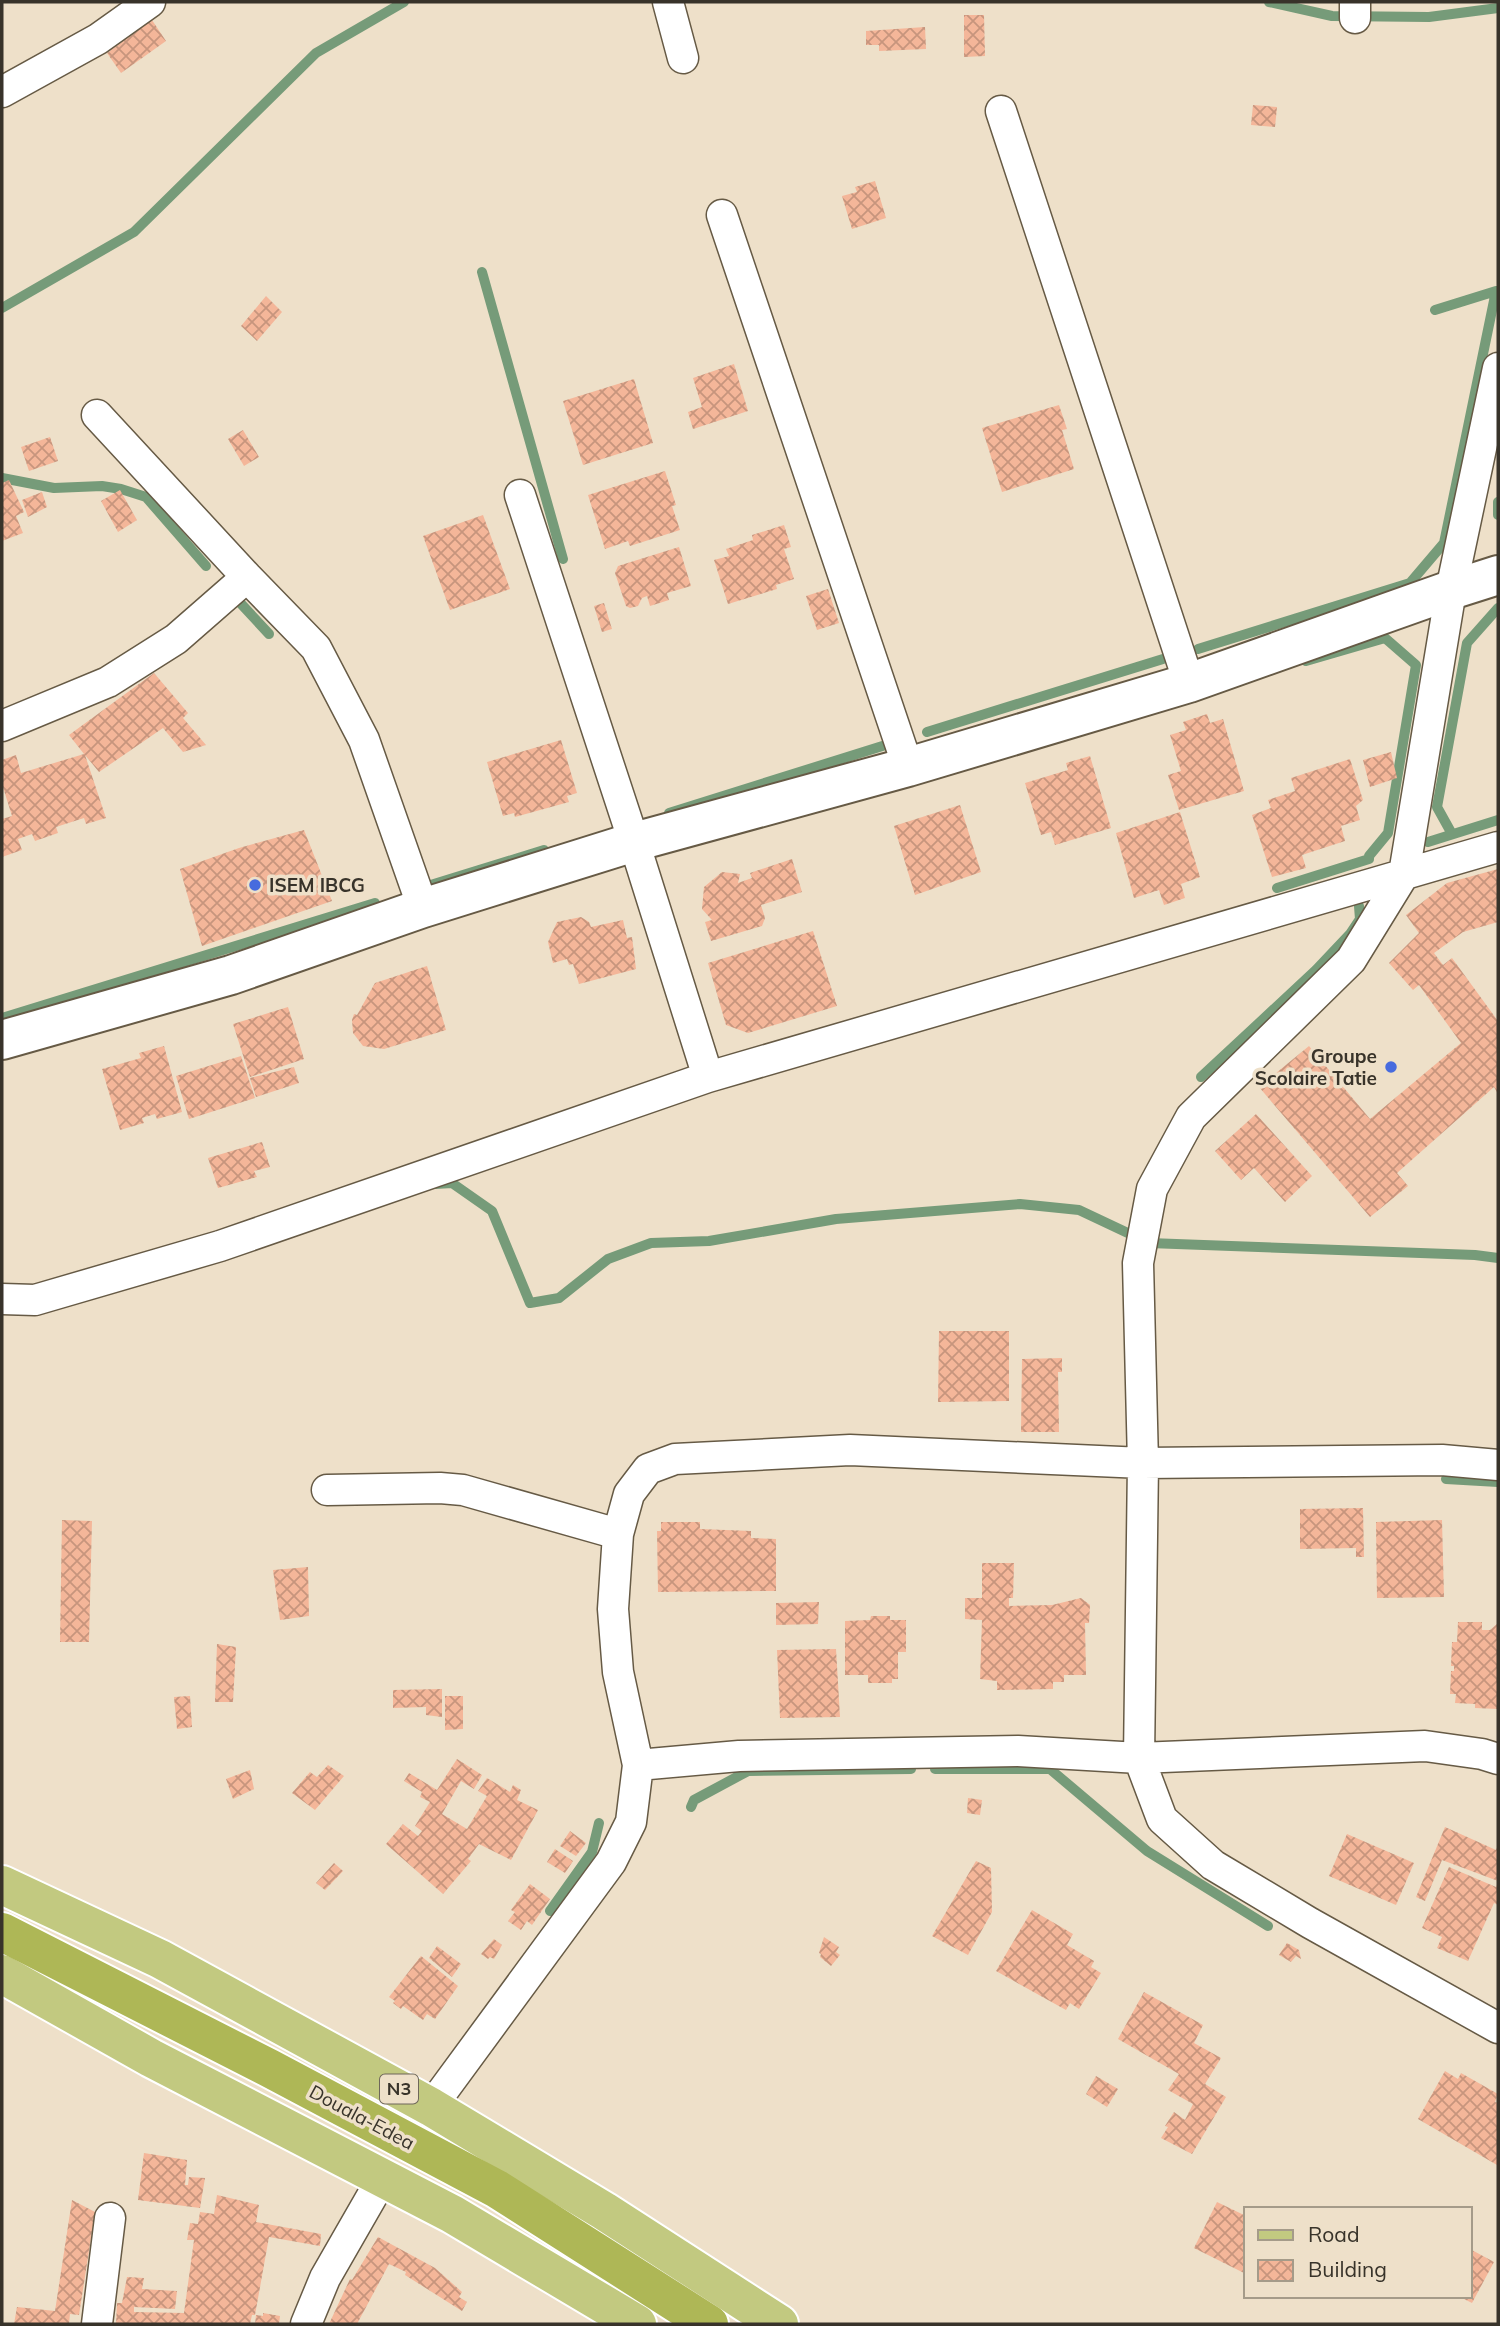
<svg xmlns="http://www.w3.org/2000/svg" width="1500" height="2326" viewBox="0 0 1500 2326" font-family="Mulish,sans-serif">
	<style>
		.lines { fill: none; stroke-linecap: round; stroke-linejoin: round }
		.stream { stroke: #769b79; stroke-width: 10 }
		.building { fill: url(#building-cross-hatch) }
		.minor-casing { stroke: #665a45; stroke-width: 33 }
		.secondary-casing { stroke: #665a45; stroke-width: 42 }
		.primary-casing { stroke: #fff; stroke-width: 42 }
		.trunk-casing { stroke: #fff; stroke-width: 42 }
		.minor { stroke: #fff; stroke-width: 30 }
		.secondary { stroke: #fff; stroke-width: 38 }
		.primary { stroke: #c2c980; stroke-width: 38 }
		.trunk { stroke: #aeb756; stroke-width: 38 }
		.poi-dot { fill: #476bde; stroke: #eee0c9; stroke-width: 2.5 }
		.labels { text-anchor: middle; stroke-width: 7; stroke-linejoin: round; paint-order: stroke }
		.shield { fill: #eee0c9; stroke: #6f675a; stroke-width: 2 }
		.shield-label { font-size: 18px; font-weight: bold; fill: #38332a }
		.poi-label { font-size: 19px; font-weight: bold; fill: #38332a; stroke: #eee0c9; text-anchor: start }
		.street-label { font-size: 19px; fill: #38332a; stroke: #eee0c9 }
	</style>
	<defs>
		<pattern id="building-cross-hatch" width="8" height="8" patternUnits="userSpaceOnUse" patternTransform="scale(1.75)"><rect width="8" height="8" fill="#f4b699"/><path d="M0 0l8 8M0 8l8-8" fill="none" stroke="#c7957d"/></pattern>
	</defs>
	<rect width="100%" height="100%" fill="#eee0c9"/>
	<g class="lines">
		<!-- stream -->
		<path class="stream" d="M 1269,2 L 1332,16 L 1429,17 L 1498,8
			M 482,272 L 563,559
			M 2,308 L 134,232 L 316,53 L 404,2
			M 2,478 L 54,488 L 102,486 L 121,489 L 146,497 L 206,566
			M 1498,502 L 1498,515
			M 231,593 L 269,634
			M 1198,649 L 1410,583 L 1444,543 L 1496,291 L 1435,310
			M 927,732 L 1163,659
			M 669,813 L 892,743
			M 1452,834 L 1437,807 L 1467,643 L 1498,608
			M 1428,842 L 1498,820
			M 421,888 L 544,850
			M 1277,888 L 1369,859 L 1369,856 L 1388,833 L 1416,665 L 1385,638 L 1306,661
			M 2,1018 L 375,903
			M 1201,1077 L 1316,970 L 1350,934 L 1360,919 L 1359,906
			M 435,1184 L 452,1183 L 492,1211 L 530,1303 L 559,1298 L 608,1259 L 651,1243 L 709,1241 L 836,1219 L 1020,1204 L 1079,1210 L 1149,1243 L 1475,1255 L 1498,1258
			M 1446,1479 L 1498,1482
			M 935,1769 L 1050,1769 L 1147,1851 L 1268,1926
			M 691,1807 L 694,1800 L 748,1771 L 911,1769
			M 550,1911 L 592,1852 L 599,1823"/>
	</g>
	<!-- building -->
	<path class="building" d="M 964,15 L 984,15 L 985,56 L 964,57 Z
		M 152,20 L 166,41 L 121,73 L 107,53 Z
		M 925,27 L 926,49 L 879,51 L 879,45 L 866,45 L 866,31 Z
		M 1253,105 L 1277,107 L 1275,127 L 1251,125 Z
		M 875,181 L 886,218 L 852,229 L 842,196 L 857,192 L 855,187 Z
		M 266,296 L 282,312 L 257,341 L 241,326 Z
		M 734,364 L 748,411 L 693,429 L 688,412 L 702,407 L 693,378 Z
		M 634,379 L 653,443 L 583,465 L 563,401 Z
		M 1059,405 L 1067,429 L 1062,430 L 1074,469 L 1002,492 L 982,428 Z
		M 243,430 L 259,457 L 244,466 L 228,439 Z
		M 50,437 L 58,461 L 29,471 L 21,447 Z
		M 665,471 L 676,505 L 672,506 L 680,530 L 630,546 L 628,541 L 605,549 L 588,495 Z
		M 9,480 L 24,512 L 16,516 L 23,533 L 2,541 L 2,483 Z
		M 120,490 L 137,520 L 118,532 L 101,501 Z
		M 42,492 L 47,507 L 28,517 L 22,500 Z
		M 483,515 L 510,589 L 450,610 L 423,536 Z
		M 784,525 L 791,547 L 784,549 L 794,579 L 776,585 L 777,589 L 728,604 L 714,560 L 729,556 L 726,549 L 753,540 L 752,535 Z
		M 679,547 L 691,586 L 667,593 L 669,600 L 650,606 L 647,596 L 642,598 L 638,606 L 630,608 L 626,606 L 615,573 L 618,566 Z
		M 828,589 L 839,623 L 817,630 L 806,596 Z
		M 604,603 L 612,629 L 602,632 L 594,606 Z
		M 154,673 L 188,713 L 183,718 L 206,745 L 183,752 L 163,728 L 99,772 L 85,755 L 106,818 L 86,824 L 84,818 L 56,827 L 58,833 L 35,841 L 32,834 L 18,839 L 22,850 L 2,857 L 2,819 L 12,816 L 2,784 L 2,760 L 16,755 L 21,773 L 84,754 L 69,735 Z
		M 1207,714 L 1210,723 L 1223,719 L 1244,791 L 1179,810 L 1168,775 L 1181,771 L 1170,735 L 1186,730 L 1183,722 Z
		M 561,740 L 577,793 L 567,796 L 569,802 L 515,817 L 514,813 L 503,816 L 487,762 Z
		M 1391,752 L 1397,778 L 1370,787 L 1363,760 Z
		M 1090,756 L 1111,828 L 1055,845 L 1051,832 L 1041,835 L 1025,783 L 1068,770 L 1066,763 Z
		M 1350,759 L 1363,800 L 1356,806 L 1360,820 L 1341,826 L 1345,841 L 1302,855 L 1306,868 L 1272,877 L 1252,815 L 1271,808 L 1268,800 L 1295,791 L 1291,778 Z
		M 960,805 L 981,872 L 915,895 L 894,826 Z
		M 1180,812 L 1200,877 L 1181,884 L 1185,898 L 1164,905 L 1159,890 L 1134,898 L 1116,833 Z
		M 304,830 L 332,901 L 202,946 L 180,869 L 239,848 Z
		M 792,859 L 802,892 L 761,905 L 765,918 L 762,926 L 711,941 L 705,922 L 712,920 L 702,909 L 704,887 L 722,872 L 740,874 L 738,883 L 752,878 L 750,873 Z
		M 1498,869 L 1498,922 L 1463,932 L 1434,953 L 1443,965 L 1452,958 L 1498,1021 L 1498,1094 L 1494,1087 L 1397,1173 L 1408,1186 L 1370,1217 L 1259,1087 L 1309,1046 L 1370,1119 L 1461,1043 L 1419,985 L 1413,990 L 1389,963 L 1419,933 L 1406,915 L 1447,883 Z
		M 581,917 L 589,922 L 591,927 L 623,920 L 627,938 L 632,937 L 636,969 L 579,984 L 573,964 L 569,965 L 567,959 L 553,963 L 548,942 L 557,922 Z
		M 813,931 L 837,1006 L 748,1033 L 726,1025 L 708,963 Z
		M 427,966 L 446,1030 L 384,1049 L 363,1046 L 353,1033 L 352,1020 L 354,1014 L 357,1015 L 375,983 Z
		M 288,1007 L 304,1059 L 250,1077 L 233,1024 Z
		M 164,1046 L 182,1112 L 157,1119 L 155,1114 L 142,1118 L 144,1123 L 120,1130 L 102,1069 L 141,1058 L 139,1053 Z
		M 241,1056 L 255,1098 L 189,1119 L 176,1076 Z
		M 294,1067 L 299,1083 L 256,1097 L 250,1078 Z
		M 1256,1114 L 1312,1176 L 1285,1202 L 1254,1168 L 1241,1180 L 1215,1151 Z
		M 262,1142 L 270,1167 L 254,1171 L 257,1177 L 218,1188 L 208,1158 Z
		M 939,1331 L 1009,1331 L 1009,1401 L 938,1402 Z
		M 1062,1358 L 1062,1372 L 1058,1372 L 1059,1432 L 1021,1432 L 1022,1359 Z
		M 1363,1508 L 1364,1557 L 1356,1557 L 1356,1548 L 1300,1549 L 1300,1509 Z
		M 62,1520 L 92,1521 L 89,1642 L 60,1642 Z
		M 1442,1520 L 1444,1597 L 1377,1598 L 1376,1522 Z
		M 661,1522 L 700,1522 L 700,1529 L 751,1531 L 751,1538 L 776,1539 L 776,1591 L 658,1592 L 657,1531 L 661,1531 Z
		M 982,1563 L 1014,1563 L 1013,1598 L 1009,1598 L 1009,1606 L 1052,1605 L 1081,1598 L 1090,1605 L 1089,1623 L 1085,1623 L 1086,1675 L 1064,1675 L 1064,1682 L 1053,1682 L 1053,1689 L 997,1690 L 997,1681 L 980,1679 L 982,1620 L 965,1619 L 965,1598 L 982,1598 Z
		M 308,1567 L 309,1616 L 280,1620 L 273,1570 Z
		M 819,1602 L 818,1624 L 776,1625 L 776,1603 Z
		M 871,1616 L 890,1616 L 890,1620 L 906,1620 L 906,1652 L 898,1652 L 898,1679 L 892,1679 L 892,1683 L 868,1683 L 868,1675 L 845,1675 L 845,1621 L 870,1620 Z
		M 1458,1622 L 1482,1622 L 1482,1630 L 1490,1630 L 1498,1623 L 1498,1709 L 1475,1708 L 1475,1704 L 1455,1703 L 1456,1694 L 1450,1694 L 1451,1671 L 1454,1671 L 1454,1666 L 1451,1666 L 1452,1642 L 1457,1642 Z
		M 217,1644 L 236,1647 L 233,1702 L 215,1702 Z
		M 836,1649 L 840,1717 L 780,1718 L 777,1650 Z
		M 442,1689 L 442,1717 L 426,1715 L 426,1707 L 393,1708 L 393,1690 Z
		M 190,1696 L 192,1727 L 177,1729 L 174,1697 Z
		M 445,1696 L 463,1696 L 463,1729 L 445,1730 Z
		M 457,1759 L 482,1775 L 474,1789 L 461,1781 L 442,1814 L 467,1829 L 487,1796 L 478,1791 L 487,1778 L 510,1792 L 513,1785 L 521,1790 L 517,1800 L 538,1810 L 511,1860 L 479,1844 L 468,1859 L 471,1861 L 443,1894 L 386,1844 L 403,1824 L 418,1836 L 422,1831 L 415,1826 L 430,1802 L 420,1797 L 422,1792 L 404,1781 L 409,1773 L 437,1790 Z
		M 328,1765 L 344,1776 L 315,1810 L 292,1793 L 310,1772 L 317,1777 Z
		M 250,1770 L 254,1789 L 233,1799 L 226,1779 Z
		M 968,1798 L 982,1800 L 980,1815 L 967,1813 Z
		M 1445,1827 L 1496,1850 L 1498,1845 L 1498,1881 L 1442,1860 L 1425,1901 L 1416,1897 Z
		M 570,1831 L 586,1843 L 576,1856 L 560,1846 Z
		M 1347,1834 L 1414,1863 L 1396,1905 L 1329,1876 Z
		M 555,1849 L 573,1861 L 565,1873 L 547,1862 Z
		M 976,1861 L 991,1868 L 992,1912 L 968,1955 L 932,1936 Z
		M 334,1863 L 343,1871 L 325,1890 L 316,1883 Z
		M 1449,1867 L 1496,1887 L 1498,1882 L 1498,1905 L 1494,1903 L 1468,1961 L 1437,1948 L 1442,1937 L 1422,1928 Z
		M 530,1884 L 550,1899 L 532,1925 L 527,1921 L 521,1930 L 508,1921 L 515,1912 L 511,1910 Z
		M 1032,1910 L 1073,1934 L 1067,1945 L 1094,1961 L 1091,1967 L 1101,1973 L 1079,2009 L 1070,2003 L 1066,2010 L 996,1971 Z
		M 824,1937 L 839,1947 L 836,1952 L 840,1955 L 831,1966 L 820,1957 L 821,1954 L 819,1953 Z
		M 494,1939 L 502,1945 L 494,1959 L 490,1957 L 488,1959 L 481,1954 Z
		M 1287,1943 L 1299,1950 L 1301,1959 L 1296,1956 L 1291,1962 L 1279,1955 Z
		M 437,1946 L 461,1964 L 452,1977 L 429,1958 Z
		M 421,1956 L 458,1986 L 435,2019 L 427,2014 L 423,2020 L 403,2006 L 401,2009 L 393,2003 L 395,2001 L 389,1997 Z
		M 1144,1992 L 1203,2025 L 1194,2043 L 1221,2058 L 1205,2084 L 1226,2097 L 1192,2154 L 1161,2138 L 1168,2127 L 1165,2126 L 1174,2112 L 1185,2120 L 1193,2104 L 1168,2090 L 1179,2074 L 1118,2039 Z
		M 1445,2071 L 1458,2079 L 1461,2073 L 1498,2094 L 1495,2102 L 1498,2103 L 1497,2165 L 1418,2119 Z
		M 1096,2076 L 1118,2089 L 1107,2107 L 1086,2094 Z
		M 144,2153 L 187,2160 L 185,2185 L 188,2185 L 189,2177 L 205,2178 L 200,2208 L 138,2200 Z
		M 217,2195 L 259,2205 L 256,2222 L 321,2234 L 320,2246 L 269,2237 L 255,2315 L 252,2315 L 250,2324 L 116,2324 L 117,2303 L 122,2303 L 127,2277 L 144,2278 L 142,2289 L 177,2291 L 175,2309 L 134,2307 L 134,2312 L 184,2313 L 194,2240 L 187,2240 L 190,2223 L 198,2224 L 200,2212 L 214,2214 Z
		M 72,2200 L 95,2212 L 79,2315 L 70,2314 L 69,2324 L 14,2324 L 17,2307 L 55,2311 Z
		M 1217,2202 L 1246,2216 L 1246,2274 L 1194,2248 Z
		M 378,2237 L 435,2268 L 462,2292 L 459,2297 L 467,2302 L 462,2311 L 405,2275 L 406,2272 L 389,2264 L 357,2324 L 329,2324 L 350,2279 L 352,2280 Z
		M 1470,2249 L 1494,2262 L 1472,2303 L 1458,2296 L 1470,2296 Z
		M 263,2313 L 280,2316 L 279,2324 L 255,2324 L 256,2315 L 263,2316 Z"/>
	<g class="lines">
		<!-- minor casing -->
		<g class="minor-casing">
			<path id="minor" d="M 668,2 L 683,58
				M 1355,2 L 1355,18
				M 2,92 L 98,39 L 150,2
				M 1001,111 L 1189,683
				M 722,215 L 908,767
				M 1498,368 L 1451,590 L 1404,874 L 1351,960 L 1191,1117 L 1152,1189 L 1138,1263 L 1143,1463 L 1139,1758 L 1162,1819 L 1213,1865 L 1310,1923 L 1498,2028
				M 97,415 L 247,577 L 316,648 L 364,740 L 423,908
				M 520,495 L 634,842 L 708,1077
				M 2,726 L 108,682 L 176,639 L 247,577
				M 2,1299 L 35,1300 L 220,1246 L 708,1077 L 1498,847
				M 327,1490 L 440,1488 L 463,1490 L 618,1534 L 629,1494 L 648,1469 L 675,1459 L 850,1450 L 1143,1463 L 1442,1460 L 1498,1465
				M 638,1765 L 739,1756 L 1018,1751 L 1139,1758 L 1425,1746 L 1482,1754 L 1498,1759
				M 431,2107 L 611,1862 L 631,1822 L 638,1765 L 618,1672 L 613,1609 L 618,1534
				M 97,2324 L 110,2218
				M 306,2324 L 325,2278 L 383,2177"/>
		</g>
		<!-- secondary casing -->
		<g class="secondary-casing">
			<path id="secondary" d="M 2,1040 L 231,975 L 423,908 L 634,842 L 908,767 L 1189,683 L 1451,590 L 1498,575"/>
		</g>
		<!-- primary casing -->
		<g class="primary-casing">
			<path id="primary" d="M 2,1885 L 160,1959 L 431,2107 L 604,2211 L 779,2324
				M 2,1974 L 151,2058 L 452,2214 L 637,2324"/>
		</g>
		<!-- trunk casing -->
		<g class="trunk-casing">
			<path id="trunk" d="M 2,1932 L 269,2068 L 497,2189 L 709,2324"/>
		</g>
		<!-- minor -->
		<use href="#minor" class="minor"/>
		<!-- secondary -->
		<use href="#secondary" class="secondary"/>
		<!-- primary -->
		<use href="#primary" class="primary"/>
		<!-- trunk -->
		<use href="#trunk" class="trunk"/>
	</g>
	<!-- markers -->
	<g class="poi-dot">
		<circle cx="255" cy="885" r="7"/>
		<circle cx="1391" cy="1067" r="7"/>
	</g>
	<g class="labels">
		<!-- shield labels -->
		<rect class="shield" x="380" y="2074.5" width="38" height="29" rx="5"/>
		<g class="shield-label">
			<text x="399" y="2095">N3</text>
		</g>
		<!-- poi labels -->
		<g class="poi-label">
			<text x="269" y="892">ISEM IBCG</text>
			<text x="1377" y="1063" text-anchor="end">Groupe<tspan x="1377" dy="22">Scolaire Tatie</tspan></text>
		</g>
		<!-- street labels -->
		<g class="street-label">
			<text transform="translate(362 2117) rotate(28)" y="7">Douala-Edea</text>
		</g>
	</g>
	<!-- border -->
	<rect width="1500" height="2326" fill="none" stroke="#38332a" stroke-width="7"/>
	<!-- legend -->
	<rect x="1244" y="2207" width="228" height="91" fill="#eee0c9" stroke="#a59b89" stroke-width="2"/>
	<rect x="1258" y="2230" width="35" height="10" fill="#c2c980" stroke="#a59b89" stroke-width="2"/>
	<text x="1308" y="2242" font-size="21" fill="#38332a">Road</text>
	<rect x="1258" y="2260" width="35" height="21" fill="url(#building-cross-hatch)" stroke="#a59b89" stroke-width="2"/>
	<text x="1308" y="2277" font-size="21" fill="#38332a">Building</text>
</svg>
